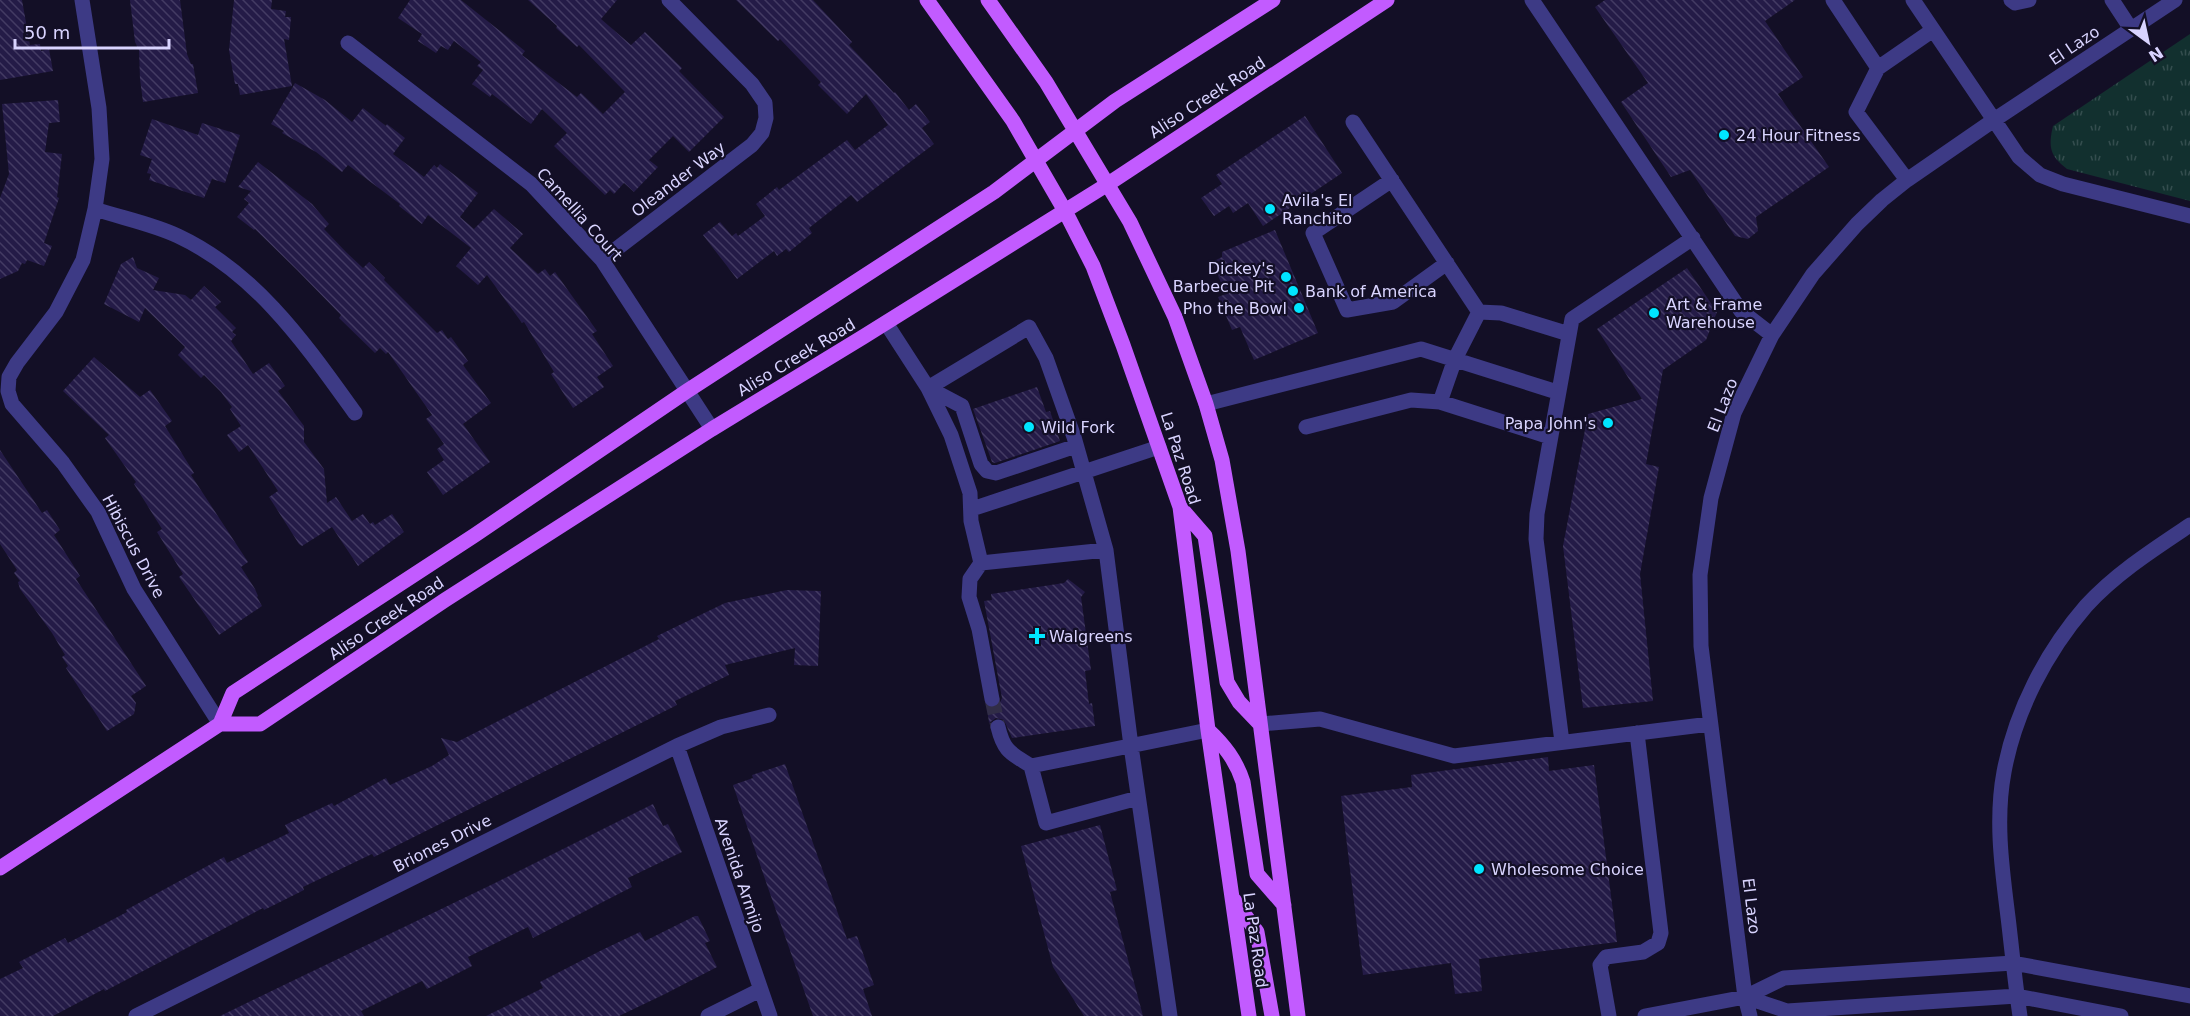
<svg xmlns="http://www.w3.org/2000/svg" width="2190" height="1016" viewBox="0 0 2190 1016" font-family="'DejaVu Sans',sans-serif">
	<style>
		.grass { fill: url(#grass-tufts) }
		.building { fill: url(#building-back-hatch) }
		.lines { fill: none; stroke-linecap: round; stroke-linejoin: round }
		.minor-tunnel { stroke: #312d47; stroke-width: 15; stroke-dasharray: 15 8; stroke-linecap: butt }
		.minor { stroke: #3d3a85; stroke-width: 15 }
		.major { stroke: #c25bff; stroke-width: 15 }
		.poi-dot { fill: #00e5ff; stroke: #130f26; stroke-width: 2 }
		.labels { text-anchor: middle; stroke-width: 4.5; stroke-linejoin: round; paint-order: stroke }
		.street-label { font-size: 16px; fill: #d9d4ff; stroke: #130f26 }
		.poi-label { font-size: 16px; fill: #d9d4ff; stroke: #130f26; text-anchor: start }
	</style>
	<defs>
		<pattern id="grass-tufts" width="24" height="20" patternUnits="userSpaceOnUse" patternTransform="scale(1.5)"><rect width="24" height="20" fill="#12302f"/><path d="M3 7l-1-3M5 7V3M7 7l1-3M15 17l-1-3M17 17v-4M19 17l1-3" fill="none" stroke="#344d4e"/></pattern>
		<pattern id="building-back-hatch" width="6" height="6" patternUnits="userSpaceOnUse" patternTransform="scale(1.5)"><rect width="6" height="6" fill="#241b47"/><path d="M-1 5l2 2M0 0l6 6M5-1l2 2" fill="none" stroke="#433b63"/></pattern>
	</defs>
	<rect width="100%" height="100%" fill="#130f26"/>
	<!-- grass -->
	<path class="grass" d="M 2190,34 L 2190,201 L 2067,169 C 2050,156 2048,147 2053,126 Z"/>
	<!-- building -->
	<path class="building" d="M 0,0 L 22,0 L 30,45 L 40,44 L 41,51 L 49,49 L 53,71 L 0,80 Z
		M 130,0 L 180,0 L 187,54 L 191,64 L 193,64 L 198,93 L 143,102 L 140,79 L 139,50 L 135,42 Z
		M 234,0 L 272,0 L 271,9 L 286,11 L 285,17 L 291,17 L 289,40 L 284,39 L 292,86 L 240,95 L 238,84 L 235,84 L 229,50 Z
		M 410,0 L 461,0 L 525,51 L 522,55 L 577,97 L 581,93 L 603,114 L 625,92 L 579,45 L 577,47 L 556,28 L 557,26 L 528,0 L 617,0 L 601,19 L 631,45 L 645,32 L 682,68 L 679,71 L 724,117 L 689,152 L 673,136 L 649,160 L 658,167 L 634,192 L 624,183 L 614,194 L 610,190 L 605,195 L 554,146 L 567,133 L 542,109 L 531,124 L 492,94 L 490,97 L 472,84 L 483,70 L 477,66 L 481,62 L 454,41 L 448,50 L 441,46 L 436,53 L 418,41 L 422,34 L 398,18 Z
		M 736,0 L 813,0 L 852,42 L 849,45 L 894,93 L 895,92 L 909,110 L 916,104 L 930,122 L 922,128 L 934,144 L 857,202 L 851,195 L 809,228 L 812,233 L 789,252 L 786,249 L 777,256 L 774,251 L 737,279 L 703,235 L 720,222 L 732,236 L 736,233 L 738,236 L 765,216 L 756,204 L 777,187 L 779,190 L 847,140 L 855,150 L 888,125 L 866,94 L 847,114 L 818,85 L 821,82 L 780,39 L 778,41 Z
		M 1605,0 L 1795,0 L 1765,21 L 1803,77 L 1778,94 L 1829,167 L 1756,217 L 1758,231 L 1748,239 L 1735,236 L 1690,170 L 1671,177 L 1621,102 L 1648,83 L 1595,7 Z
		M 295,83 L 325,100 L 352,122 L 363,108 L 386,126 L 387,124 L 405,138 L 393,154 L 424,177 L 434,165 L 437,168 L 440,164 L 478,193 L 460,217 L 474,229 L 494,209 L 523,234 L 510,248 L 538,274 L 545,269 L 550,276 L 555,272 L 597,331 L 592,334 L 613,366 L 597,377 L 604,387 L 573,408 L 551,374 L 554,372 L 524,322 L 522,323 L 487,275 L 478,285 L 456,266 L 471,248 L 428,215 L 422,224 L 399,206 L 400,204 L 348,165 L 342,172 L 316,152 L 282,133 L 284,131 L 271,124 Z
		M 58,100 L 60,122 L 49,123 L 45,152 L 62,154 L 57,197 L 59,198 L 44,243 L 52,246 L 44,266 L 27,260 L 25,264 L 22,263 L 18,271 L 0,279 L 0,198 L 9,174 L 2,104 Z
		M 1305,116 L 1342,173 L 1263,226 L 1248,203 L 1233,213 L 1229,206 L 1214,216 L 1201,198 L 1222,184 L 1216,175 Z
		M 152,119 L 198,135 L 202,123 L 240,135 L 225,183 L 212,179 L 204,198 L 149,180 L 151,174 L 147,173 L 152,159 L 140,155 Z
		M 258,162 L 312,204 L 329,224 L 324,229 L 346,252 L 363,268 L 369,262 L 385,278 L 384,280 L 437,333 L 442,330 L 448,339 L 451,337 L 468,361 L 463,365 L 491,403 L 463,424 L 490,462 L 443,495 L 427,472 L 444,460 L 437,449 L 444,444 L 426,419 L 432,415 L 388,352 L 386,354 L 380,348 L 375,353 L 339,318 L 341,315 L 297,270 L 255,229 L 254,230 L 237,217 L 249,203 L 244,199 L 251,191 L 238,187 Z
		M 1275,230 L 1318,333 L 1254,360 L 1240,327 L 1232,330 L 1218,297 L 1226,294 L 1212,262 L 1222,257 L 1222,252 Z
		M 133,257 L 137,268 L 159,278 L 153,290 L 185,295 L 191,300 L 204,286 L 221,302 L 215,307 L 236,328 L 232,332 L 236,335 L 231,341 L 253,374 L 269,363 L 285,386 L 278,391 L 304,426 L 304,442 L 324,469 L 327,503 L 336,497 L 352,521 L 363,514 L 370,524 L 373,522 L 375,525 L 392,514 L 404,532 L 358,566 L 332,527 L 302,546 L 299,544 L 269,497 L 278,491 L 248,445 L 239,452 L 227,435 L 241,426 L 230,409 L 232,407 L 221,392 L 204,375 L 201,378 L 178,355 L 185,347 L 145,308 L 139,322 L 104,304 L 121,264 Z
		M 1687,268 L 1717,312 L 1706,340 L 1663,370 L 1646,464 L 1659,467 L 1640,574 L 1653,701 L 1583,708 L 1563,546 L 1588,414 L 1642,399 L 1597,329 Z
		M 94,357 L 140,397 L 150,390 L 172,421 L 165,426 L 194,473 L 191,475 L 248,562 L 241,567 L 255,589 L 258,596 L 257,597 L 262,606 L 219,635 L 179,577 L 183,574 L 157,532 L 162,529 L 134,484 L 136,482 L 105,438 L 109,435 L 63,391 Z
		M 1037,387 L 1046,412 L 1050,411 L 1060,441 L 995,463 L 992,462 L 973,409 Z
		M 0,450 L 42,513 L 47,510 L 60,530 L 54,535 L 80,576 L 76,579 L 146,686 L 131,696 L 136,703 L 134,714 L 107,731 L 66,668 L 68,666 L 62,657 L 65,655 L 52,633 L 20,589 L 18,582 L 20,581 L 14,573 L 17,570 L 0,544 Z
		M 1068,579 L 1085,592 L 1081,597 L 1091,670 L 1085,671 L 1089,704 L 1092,703 L 1095,726 L 1012,738 L 1004,720 L 996,718 L 989,723 L 987,707 L 993,709 L 998,707 L 1002,698 L 984,601 L 992,600 L 991,594 L 1064,583 Z
		M 787,590 L 821,591 L 818,666 L 794,665 L 795,648 L 725,665 L 729,675 L 675,701 L 677,705 L 374,857 L 372,854 L 303,887 L 304,890 L 264,910 L 263,908 L 105,991 L 104,989 L 53,1016 L 0,1016 L 0,979 L 23,968 L 19,962 L 65,938 L 68,943 L 127,912 L 126,910 L 224,857 L 227,863 L 289,833 L 285,825 L 332,803 L 334,806 L 386,778 L 390,785 L 432,766 L 449,755 L 441,738 L 457,742 L 659,639 L 657,636 L 725,603 Z
		M 1548,757 L 1549,771 L 1594,765 L 1617,942 L 1479,959 L 1482,991 L 1455,994 L 1451,963 L 1363,975 L 1341,796 L 1412,787 L 1411,775 Z
		M 785,764 L 847,939 L 857,936 L 874,985 L 863,989 L 872,1016 L 813,1016 L 767,885 L 733,785 L 753,778 L 752,775 Z
		M 653,804 L 663,826 L 668,824 L 682,852 L 628,878 L 632,887 L 533,938 L 528,927 L 468,957 L 472,966 L 427,989 L 422,981 L 361,1011 L 364,1016 L 220,1016 L 493,884 Z
		M 1100,825 L 1117,890 L 1110,892 L 1143,1016 L 1084,1016 L 1053,967 L 1021,846 Z
		M 695,916 L 698,916 L 710,941 L 705,943 L 717,967 L 665,994 L 619,1016 L 486,1016 L 543,988 L 540,982 L 602,950 L 640,932 L 645,941 Z"/>
	<g class="lines">
		<!-- minor-tunnel -->
		<path class="minor-tunnel" d="M 992,699 L 998,727"/>
		<!-- minor -->
		<path class="minor" d="M 82,0 L 99,108 L 102,159 L 95,209 L 83,260 L 56,312 L 17,363 L 9,377 L 8,391 L 12,404 L 63,463 L 98,512 L 134,589 L 220,724
			M 1532,0 L 1741,311 L 1772,335
			M 1833,0 L 1878,68
			M 1913,0 L 2019,157 L 2040,175 L 2063,184 L 2190,216
			M 2011,0 L 2015,3 L 2029,0
			M 2112,0 L 2131,29
			M 348,43 L 531,184 L 602,260 L 712,429
			M 1353,122 L 1479,312 L 1455,359 L 1440,402 L 1550,437
			M 1392,180 L 1313,233 L 1347,310 L 1393,302 L 1447,263
			M 1907,180 L 1856,112 L 1878,68 L 1933,30
			M 95,209 C 122,218 153,224 178,236 C 257,273 306,345 355,413
			M 602,260 L 752,145 L 762,133 L 766,118 L 765,103 L 752,84 L 669,0
			M 1479,312 L 1501,313 L 1569,334
			M 886,323 L 928,388 L 951,435 L 970,493 L 971,521 L 981,563 L 1106,550
			M 928,388 L 1029,327 L 1046,358 L 1074,437 L 1106,550 L 1131,746 L 1170,1016
			M 928,388 L 962,406 L 981,464 L 987,471 L 996,473 L 1076,446
			M 1206,404 L 1421,349 L 1557,392
			M 1306,427 L 1411,400 L 1440,402
			M 972,509 L 1159,447
			M 981,563 L 970,579 L 969,597 L 979,629 L 992,699
			M 1260,724 L 1320,719 L 1454,756 L 1710,724
			M 998,727 C 1004,752 1011,753 1031,766
			M 1562,742 L 1536,539 L 1537,514 L 1572,319 L 1693,238
			M 677,746 L 770,1016
			M 1138,798 L 1046,823 L 1031,766 L 1208,730
			M 1745,997 L 1787,1011 L 2017,996 L 2121,1016
			M 136,1016 L 677,746 L 721,727 L 769,715
			M 708,1016 L 760,990
			M 1609,1016 L 1600,965 L 1606,957 L 1643,952 L 1658,943 L 1661,933 L 1637,733
			M 1645,1016 L 1745,997 L 1784,978 L 2013,963 L 2190,996
			M 1750,1016 L 1745,997 L 1701,646 L 1700,575 L 1711,498 L 1734,413 L 1772,335 L 1813,274 L 1857,224 L 1882,200 L 1907,180 L 1994,120 L 2175,0
			M 2020,1016 C 2015,983 2012,950 2008,917 C 2002,869 1995,820 2004,772 C 2015,712 2046,652 2086,606 C 2115,574 2154,549 2190,525"/>
		<!-- major -->
		<path class="major" d="M 927,0 L 1013,121 L 1065,211 L 1093,266 L 1123,345 L 1180,507 L 1208,730 L 1249,1016
			M 988,0 L 1046,82 L 1130,222 L 1175,317 L 1206,404 L 1222,460 L 1238,551 L 1298,1016
			M 1180,507 L 1205,536 L 1227,682 L 1239,702 L 1260,724
			M 220,724 L 260,724 L 445,600 L 712,429 L 863,337 L 1108,184 L 1387,0
			M 1208,730 C 1224,745 1236,760 1243,782 L 1257,874 L 1284,905
			M 0,868 L 220,724 L 233,693 L 475,535 L 687,391 L 994,192 L 1115,101 L 1273,0
			M 1234,900 L 1257,932 L 1272,1016"/>
	</g>
	<!-- markers -->
	<g class="poi-dot">
		<circle cx="1724" cy="135" r="6"/>
		<circle cx="1270" cy="209" r="6"/>
		<circle cx="1286" cy="277" r="6"/>
		<circle cx="1293" cy="291" r="6"/>
		<circle cx="1299" cy="308" r="6"/>
		<circle cx="1654" cy="313" r="6"/>
		<circle cx="1608" cy="423" r="6"/>
		<circle cx="1029" cy="427" r="6"/>
		<path d="M1034 627h6v6h6v6h-6v6h-6v-6h-6v-6h6z"/>
		<circle cx="1479" cy="869" r="6"/>
	</g>
	<g class="labels">
		<!-- street labels -->
		<g class="street-label">
			<text transform="translate(2074 45) rotate(-34)" y="6">El Lazo</text>
			<text transform="translate(1207 97) rotate(-33)" y="6">Aliso Creek Road</text>
			<text transform="translate(678 179) rotate(-37)" y="6">Oleander Way</text>
			<text transform="translate(580 214) rotate(48)" y="6">Camellia Court</text>
			<text transform="translate(796 357) rotate(-31)" y="6">Aliso Creek Road</text>
			<text transform="translate(1722 405) rotate(-69)" y="6">El Lazo</text>
			<text transform="translate(1181 458) rotate(72)" y="6">La Paz Road</text>
			<text transform="translate(134 546) rotate(62)" y="6">Hibiscus Drive</text>
			<text transform="translate(386 618) rotate(-34)" y="6">Aliso Creek Road</text>
			<text transform="translate(442 843) rotate(-27)" y="6">Briones Drive</text>
			<text transform="translate(740 875) rotate(71)" y="6">Avenida Armijo</text>
			<text transform="translate(1752 906) rotate(83)" y="6">El Lazo</text>
			<text transform="translate(1256 940) rotate(82)" y="6">La Paz Road</text>
		</g>
		<!-- poi labels -->
		<g class="poi-label">
			<text x="1736" y="141">24 Hour Fitness</text>
			<text x="1282" y="206">Avila's El<tspan x="1282" dy="18">Ranchito</tspan></text>
			<text x="1274" y="274" text-anchor="end">Dickey's<tspan x="1274" dy="18">Barbecue Pit</tspan></text>
			<text x="1305" y="297">Bank of America</text>
			<text x="1666" y="310">Art &amp; Frame<tspan x="1666" dy="18">Warehouse</tspan></text>
			<text x="1287" y="314" text-anchor="end">Pho the Bowl</text>
			<text x="1596" y="429" text-anchor="end">Papa John's</text>
			<text x="1041" y="433">Wild Fork</text>
			<text x="1049" y="642">Walgreens</text>
			<text x="1491" y="875">Wholesome Choice</text>
		</g>
	</g>
	<!-- north arrow -->
	<g transform="translate(2148 42) rotate(147)" stroke="#130f26" stroke-width="4.5" paint-order="stroke">
	<path d="M0-4.5L10 22L0 15L-10 22Z" fill="#d9d4ff"/>
	<text y="-9" font-size="16" font-weight="bold" text-anchor="middle" fill="#d9d4ff">N</text>
	</g>
	<!-- scale -->
	<path d="M15 39v9h154v-9" fill="none" stroke="#d9d4ff" stroke-width="3"/>
	<text x="24" y="39" font-size="18" fill="#d9d4ff" stroke="#130f26" stroke-width="4.5" paint-order="stroke">50 m</text>
</svg>
